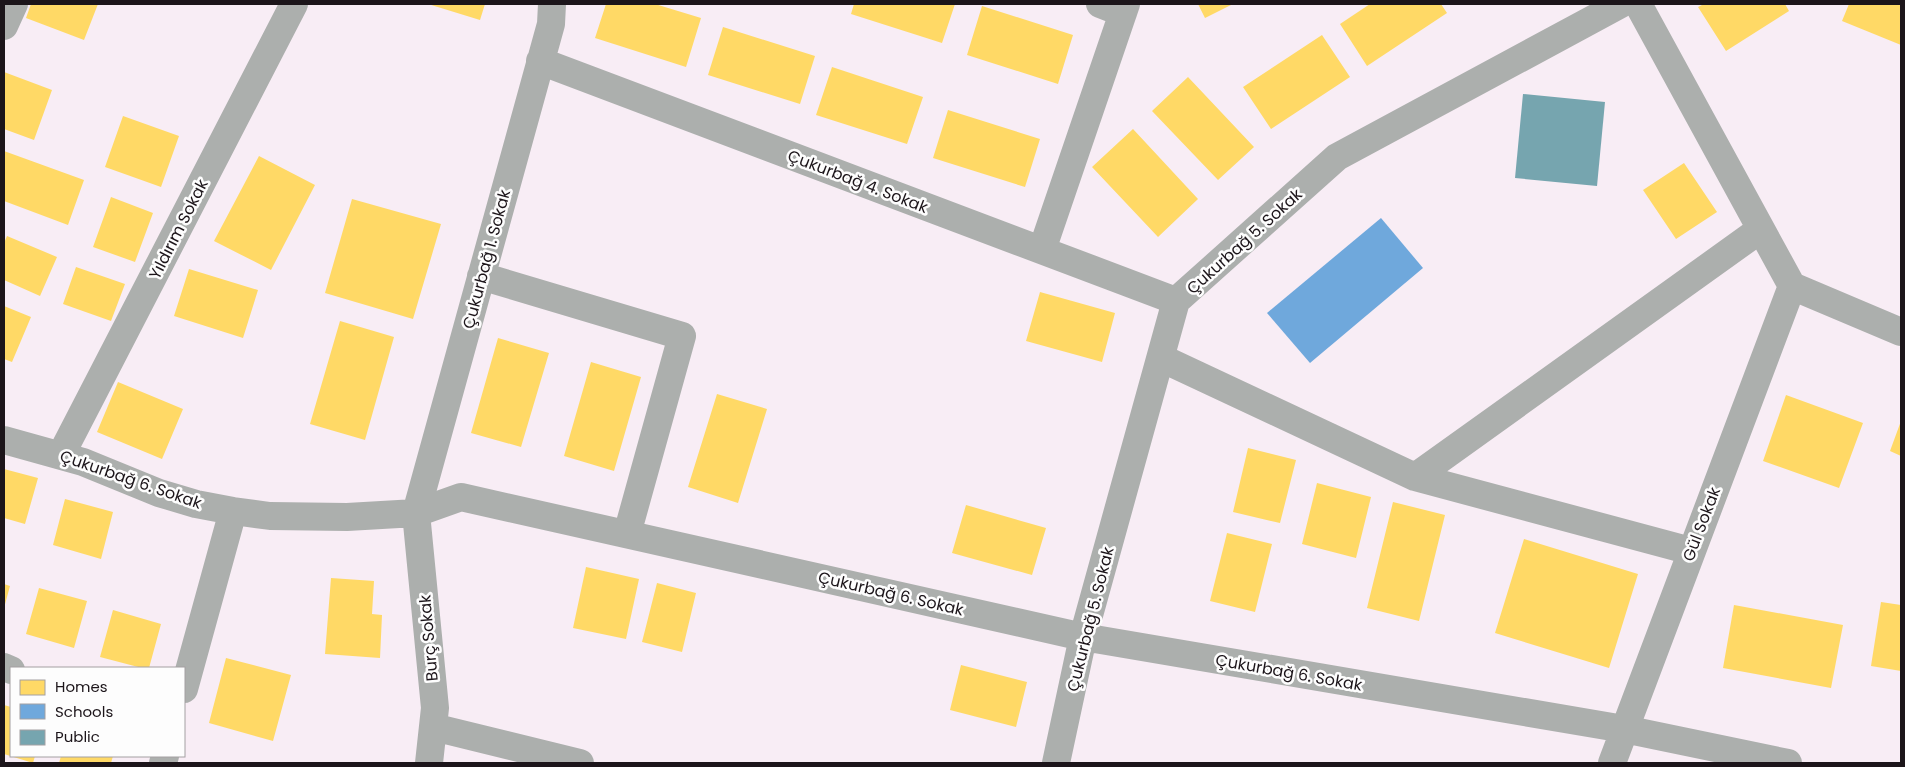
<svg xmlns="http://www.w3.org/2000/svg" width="1905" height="767" viewBox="0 0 1905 767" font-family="Poppins,sans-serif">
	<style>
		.homes { fill: #ffd966 }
		.schools { fill: #6fa8dc }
		.public { fill: #76a5af }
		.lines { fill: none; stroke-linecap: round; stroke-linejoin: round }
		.minor { stroke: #acafad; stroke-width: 28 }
		.labels { text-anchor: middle; stroke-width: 5; stroke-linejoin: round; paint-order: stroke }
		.street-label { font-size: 16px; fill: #1c151a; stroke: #fdfdfd }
	</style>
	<rect width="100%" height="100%" fill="#f8edf5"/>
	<!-- homes -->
	<path class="homes" d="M 31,4 L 98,4 L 84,40 L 26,18 Z
		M 428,4 L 485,4 L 480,20 Z
		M 606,4 L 655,4 L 701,18 L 686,67 L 595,38 Z
		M 854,4 L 955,4 L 942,43 L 851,14 Z
		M 1198,4 L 1233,4 L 1205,18 Z
		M 1370,4 L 1441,4 L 1447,13 L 1367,66 L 1340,24 Z
		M 1704,4 L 1785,4 L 1789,11 L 1726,51 L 1698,7 Z
		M 1849,4 L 1901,4 L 1901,45 L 1842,21 Z
		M 982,6 L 1073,35 L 1058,84 L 967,55 Z
		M 723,27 L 815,56 L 800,104 L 708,75 Z
		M 1322,35 L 1350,77 L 1271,129 L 1243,87 Z
		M 832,67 L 923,97 L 907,144 L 816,115 Z
		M 4,72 L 52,90 L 34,140 L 4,129 Z
		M 1188,77 L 1254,147 L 1218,180 L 1152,111 Z
		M 948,110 L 1040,139 L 1025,187 L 933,158 Z
		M 123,116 L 179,136 L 161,187 L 105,167 Z
		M 1133,129 L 1198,199 L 1158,237 L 1092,167 Z
		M 4,151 L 84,180 L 68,225 L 4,201 Z
		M 259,156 L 315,185 L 271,270 L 214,241 Z
		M 1684,163 L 1717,212 L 1676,239 L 1643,190 Z
		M 111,197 L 153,213 L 135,262 L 93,247 Z
		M 352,199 L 441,224 L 413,319 L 325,293 Z
		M 7,236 L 57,257 L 40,296 L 4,280 L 4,243 Z
		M 76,267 L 125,284 L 111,321 L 63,304 Z
		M 189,269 L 258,290 L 243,338 L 174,316 Z
		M 1040,292 L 1115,313 L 1102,362 L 1026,341 Z
		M 4,306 L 31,317 L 12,362 L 4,359 Z
		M 340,321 L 394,337 L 365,440 L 310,424 Z
		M 498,338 L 549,353 L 521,447 L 471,433 Z
		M 591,362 L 641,377 L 614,471 L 564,456 Z
		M 118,382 L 183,409 L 162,459 L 97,432 Z
		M 717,394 L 767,409 L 738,503 L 688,487 Z
		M 1786,395 L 1863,423 L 1839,488 L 1763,461 Z
		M 1901,421 L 1901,456 L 1890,451 Z
		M 1248,448 L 1296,460 L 1280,523 L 1233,512 Z
		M 4,469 L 38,478 L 25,524 L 4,518 Z
		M 1317,483 L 1371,497 L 1356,558 L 1302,544 Z
		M 65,499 L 113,512 L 101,559 L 53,545 Z
		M 1393,502 L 1445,515 L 1419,621 L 1367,608 Z
		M 966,505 L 1046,528 L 1032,575 L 952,553 Z
		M 1227,533 L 1272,544 L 1255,612 L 1210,601 Z
		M 1524,539 L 1638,574 L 1609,668 L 1495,633 Z
		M 586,567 L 639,579 L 626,639 L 573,628 Z
		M 331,578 L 374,581 L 372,614 L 382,615 L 380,658 L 325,654 Z
		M 657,583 L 696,593 L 682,652 L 642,642 Z
		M 4,584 L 10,586 L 4,608 Z
		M 39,588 L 87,601 L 74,648 L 26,634 Z
		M 1881,602 L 1901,605 L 1901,671 L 1871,666 Z
		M 1734,605 L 1843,625 L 1831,688 L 1723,668 Z
		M 113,610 L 161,624 L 149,668 L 142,668 L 100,657 Z
		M 226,658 L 291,675 L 273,741 L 209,723 Z
		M 961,665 L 1027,682 L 1016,727 L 950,710 Z
		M 4,705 L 11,707 L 11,756 L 35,756 L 33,763 L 4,754 Z
		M 61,756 L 113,756 L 111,763 L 59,763 Z"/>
	<!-- schools -->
	<path class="schools" d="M 1381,218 L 1423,268 L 1310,363 L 1267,313 Z"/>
	<!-- public -->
	<path class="public" d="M 1523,94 L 1605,102 L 1597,186 L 1515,178 Z"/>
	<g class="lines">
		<!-- minor -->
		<path class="minor" d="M 1100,4 L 1123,13
			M 1638,4 L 1792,286 L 1901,332
			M 4,26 L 14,4
			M 540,61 L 1176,301
			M 1042,250 L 1126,4
			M 481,276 L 682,336 L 627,534
			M 1161,358 L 1415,477 L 1691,551
			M 4,440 L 83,462 L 159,493 L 196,504 L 233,511 L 270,516 L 347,517 L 416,513 L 461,497 L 1083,637 L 1624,729 L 1788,763
			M 61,455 L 294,4
			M 1415,477 L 1761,229
			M 4,667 L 11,670
			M 184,689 L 233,511
			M 433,727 L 580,763
			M 163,763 L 165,756
			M 429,763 L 435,708 L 416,513 L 551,24 L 552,4
			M 1056,763 L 1083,637 L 1176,301 L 1337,157 L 1621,4
			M 1612,763 L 1792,286"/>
	</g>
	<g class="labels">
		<!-- street labels -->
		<g class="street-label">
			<text transform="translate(858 181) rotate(21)" y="6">Çukurbağ 4. Sokak</text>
			<text transform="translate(178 229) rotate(-63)" y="6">Yıldırım Sokak</text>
			<text transform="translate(1244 241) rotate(-42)" y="6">Çukurbağ 5. Sokak</text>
			<text transform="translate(486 259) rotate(-75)" y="6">Çukurbağ 1. Sokak</text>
			<text transform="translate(131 479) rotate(19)" y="6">Çukurbağ 6. Sokak</text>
			<text transform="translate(1701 524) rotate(-69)" y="6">Gül Sokak</text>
			<text transform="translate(891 593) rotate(13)" y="6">Çukurbağ 6. Sokak</text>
			<text transform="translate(1090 619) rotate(-76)" y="6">Çukurbağ 5. Sokak</text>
			<text transform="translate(428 638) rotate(-95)" y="6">Burç Sokak</text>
			<text transform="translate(1289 672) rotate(10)" y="6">Çukurbağ 6. Sokak</text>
		</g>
	</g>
	<!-- border -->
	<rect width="1905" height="767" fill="none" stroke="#1c151a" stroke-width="10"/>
	<!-- legend -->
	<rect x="10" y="667" width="175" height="90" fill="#fdfdfd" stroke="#a3a0a2"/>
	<rect x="20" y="680" width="25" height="15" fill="#ffd966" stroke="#a3a0a2"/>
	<text x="55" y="692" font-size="15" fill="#1c151a">Homes</text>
	<rect x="20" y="704" width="25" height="15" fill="#6fa8dc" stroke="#a3a0a2"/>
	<text x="55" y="717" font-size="15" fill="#1c151a">Schools</text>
	<rect x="20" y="730" width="25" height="15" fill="#76a5af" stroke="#a3a0a2"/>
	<text x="55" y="742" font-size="15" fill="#1c151a">Public</text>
</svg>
